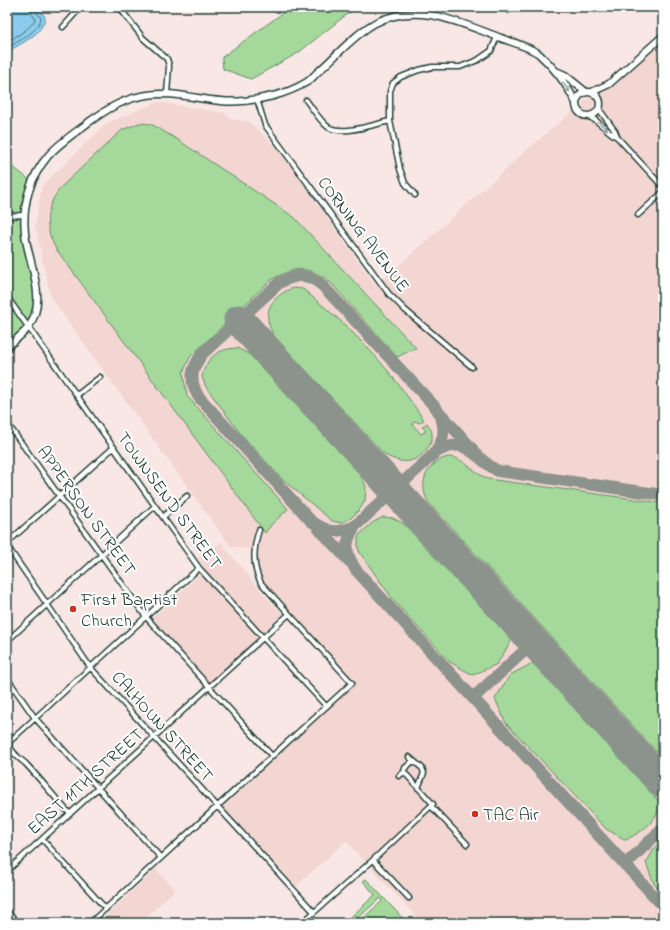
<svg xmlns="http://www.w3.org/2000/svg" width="670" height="930" viewBox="0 0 670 930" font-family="'Indie Flower',sans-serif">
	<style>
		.built { fill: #f3d6d1 }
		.green { fill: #a4d99b; stroke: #628b68 }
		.water { fill: #8bcbec; stroke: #6092a2 }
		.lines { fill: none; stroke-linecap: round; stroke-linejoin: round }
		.shore { stroke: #4a767e; stroke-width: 1 }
		.taxiway { stroke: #8c928c; stroke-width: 12 }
		.runway { stroke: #8c928c; stroke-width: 31 }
		.minor-casing { stroke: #1f3d34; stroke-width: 7 }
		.secondary-casing { stroke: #1f3d34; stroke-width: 9 }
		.minor { stroke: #fff; stroke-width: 4 }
		.secondary { stroke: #fff; stroke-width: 6 }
		.oneway { stroke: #8f9e9a }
		.poi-dot { fill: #c8321e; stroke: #fff; stroke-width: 1.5 }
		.labels { text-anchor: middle; stroke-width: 4; stroke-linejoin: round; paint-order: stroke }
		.street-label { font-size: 18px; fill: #1f3d34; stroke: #fff }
		.poi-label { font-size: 18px; fill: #1f3d34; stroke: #fff; text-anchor: start }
	</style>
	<rect width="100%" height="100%" fill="#f8e7e4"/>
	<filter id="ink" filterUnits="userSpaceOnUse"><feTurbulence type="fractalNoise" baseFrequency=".025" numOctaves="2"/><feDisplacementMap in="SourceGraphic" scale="8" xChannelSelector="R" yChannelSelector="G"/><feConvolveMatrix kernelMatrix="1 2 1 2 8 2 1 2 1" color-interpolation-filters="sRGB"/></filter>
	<g filter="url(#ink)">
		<!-- built -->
		<path class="built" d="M 663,36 L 663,923 L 422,923 L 346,841 L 296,886 L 221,805 L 356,684 L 290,615 L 262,580 L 253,549 L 231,547 L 51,298 L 35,226 L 42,186 L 107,123 L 158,102 L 225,113 L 230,119 L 249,122 L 279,150 L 376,286 L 536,142 Z
			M 221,543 L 264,595 L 283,614 L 209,683 L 151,619 L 205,570 L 198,557 Z
			M 156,869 L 175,890 L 139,923 L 132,923 L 128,919 L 124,923 L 98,923 Z"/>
		<!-- green -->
		<path class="green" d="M 291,7 L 356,7 L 298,53 L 251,79 L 223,69 L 222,57 Z
			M 494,7 L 516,7 L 509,14 Z
			M 139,123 L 151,124 L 178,140 L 294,217 L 416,348 L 397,357 L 329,281 C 305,265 296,266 271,280 L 190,357 L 183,373 L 187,396 L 288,509 L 271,525 L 265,533 L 56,249 C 43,225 45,207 62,186 L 122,130 Z
			M 7,162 L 32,182 L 24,215 L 37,294 L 28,327 L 7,346 Z
			M 293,288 L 303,289 C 320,304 339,318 354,334 C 381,360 403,389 424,420 L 419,423 L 415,421 L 412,424 L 421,434 L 426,431 L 422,427 L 427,423 C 429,426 432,431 432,434 C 433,440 430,445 427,449 C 414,465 402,464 385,455 L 274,336 C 271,330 267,322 268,315 C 268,302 283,291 293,288 Z
			M 237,348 L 249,354 L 360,474 L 366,486 L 365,501 L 360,509 L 351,518 L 342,523 L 332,521 L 282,479 L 240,433 L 206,387 L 202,377 C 206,358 217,349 237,348 Z
			M 447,457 C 463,456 473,473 488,479 L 663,503 L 663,759 L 428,502 C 418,483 426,464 447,457 Z
			M 383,517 L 393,518 L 404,524 L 512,640 L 497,664 L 473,675 L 450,662 L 394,601 L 360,553 L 358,548 L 358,536 L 372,523 Z
			M 533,663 L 662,805 C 650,826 647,828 626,840 L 606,829 L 506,723 L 495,699 L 510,675 Z
			M 663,839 L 663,893 L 654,884 L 646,863 L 656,846 Z
			M 366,879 L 407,923 L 358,923 L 382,901 L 380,898 L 353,923 L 351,923 L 358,917 L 356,915 L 346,923 L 344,923 L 375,895 L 363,881 Z"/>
		<!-- water -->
		<path class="water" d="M 7,7 L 38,7 L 45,17 C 44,34 20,44 7,52 Z"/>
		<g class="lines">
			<!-- shore -->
			<path class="shore" d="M 7,42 C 16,36 31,29 35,19 L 31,12 L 30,7
				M 7,48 C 18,41 39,32 41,18 L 35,10 L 35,7"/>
			<!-- taxiway -->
			<path class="taxiway" d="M 442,415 L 473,450
				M 663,495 L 498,471 C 473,458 467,433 435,453 L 355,526 C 344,543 345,553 356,570 L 663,906
				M 355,526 C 335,534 329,533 311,521 L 198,396 C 189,379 191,370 202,354 L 279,283 C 296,274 306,272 322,285 L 437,409 C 446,426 446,436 435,452
				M 318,528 L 349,561
				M 473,698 L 534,642
				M 625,865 L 663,828"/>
			<!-- runway -->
			<path class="runway" d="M 239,320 L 663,783"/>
			<!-- minor casing -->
			<g class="minor-casing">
				<path id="minor" d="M 119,7 L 143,38 L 167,59 L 169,66 L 167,94
					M 63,27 L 81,7
					M 257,99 L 265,125 L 389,294 L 405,310 L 472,367
					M 306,100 C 313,109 319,120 328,127 C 342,136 375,124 390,121
					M 599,109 L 615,131 L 617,136
					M 589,117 C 600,121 606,131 617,137 L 663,187
					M 415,195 L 405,183 L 400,169 L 390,121 L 390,91 L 393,83 L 401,77 L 419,70 L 432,67 L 460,67 L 478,60 L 491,51 L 497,37
					M 638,215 L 663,192
					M 7,216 L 24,215
					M 7,297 L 199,568 L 326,706
					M 77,395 L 100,377
					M 7,423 L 146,617 L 272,756
					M 163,517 L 187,496
					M 7,543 L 114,447
					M 7,546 L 90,667 L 314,912
					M 7,641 L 155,506
					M 7,678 L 35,718 L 161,858
					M 409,757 L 422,768 L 424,773 L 418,788
					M 399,776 L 404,772 L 405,768 L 413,761
					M 431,806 L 467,844
					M 70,814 C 55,798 41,780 26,764 C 19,758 11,752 8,743 L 199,568
					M 42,839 L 106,909
					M 373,860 L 433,804 L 404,772
					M 7,871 L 288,615
					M 7,911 L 18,923
					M 90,923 L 352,683 L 261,583 C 252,566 253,548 259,530
					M 302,923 L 373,860 L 409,898"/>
			</g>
			<!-- secondary casing -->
			<g class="secondary-casing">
				<path id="secondary" d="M 556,71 L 565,75 L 586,92
					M576 104a12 12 0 1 1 24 0a12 12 0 1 1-24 0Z
					M 592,92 L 609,84 L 663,36
					M 7,347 C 14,341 22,335 28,328 C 49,299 28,263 25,233 C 22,205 30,177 48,156 C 59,143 75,133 89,122 C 107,109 125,98 147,95 C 172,91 196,99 221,101 C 238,103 256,100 273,96 C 285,93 297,88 307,82 C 312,79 315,74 319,71 C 336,56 356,33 375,23 C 418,1 460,23 501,38 C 511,42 530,47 539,54 C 554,67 567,85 576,103"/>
			</g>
			<!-- minor -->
			<use href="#minor" class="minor"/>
			<!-- secondary -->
			<use href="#secondary" class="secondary"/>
		</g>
		<!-- one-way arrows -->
		<defs><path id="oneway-shaft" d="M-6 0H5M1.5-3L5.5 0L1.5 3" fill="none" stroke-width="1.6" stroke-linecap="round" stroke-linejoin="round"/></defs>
		<g class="oneway">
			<use href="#oneway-shaft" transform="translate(566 87) rotate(54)"/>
			<use href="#oneway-shaft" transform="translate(603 126) rotate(42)"/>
		</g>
	</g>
	<!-- markers -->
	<g class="poi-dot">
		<circle cx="73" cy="609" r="4"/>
		<circle cx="475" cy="814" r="4"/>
	</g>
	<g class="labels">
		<!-- street labels -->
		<g class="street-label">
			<text transform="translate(364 234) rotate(53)" y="6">CORNING AVENUE</text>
			<text transform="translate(170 500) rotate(54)" y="6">TOWNSEND STREET</text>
			<text transform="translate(87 510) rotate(54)" y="6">APPERSON STREET</text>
			<text transform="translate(163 726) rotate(48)" y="6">CALHOUN STREET</text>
			<text transform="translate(85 781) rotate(-42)" y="6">EAST 11TH STREET</text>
		</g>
		<!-- poi labels -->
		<g class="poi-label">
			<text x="81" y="605">First Baptist<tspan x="81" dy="21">Church</tspan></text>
			<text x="483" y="820">TAC Air</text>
		</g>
	</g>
	<!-- margin -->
	<rect width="670" height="930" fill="none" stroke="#fff" stroke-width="24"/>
	<rect x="12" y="12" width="646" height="906" fill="none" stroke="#1f3d34" stroke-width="1.5" filter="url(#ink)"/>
</svg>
